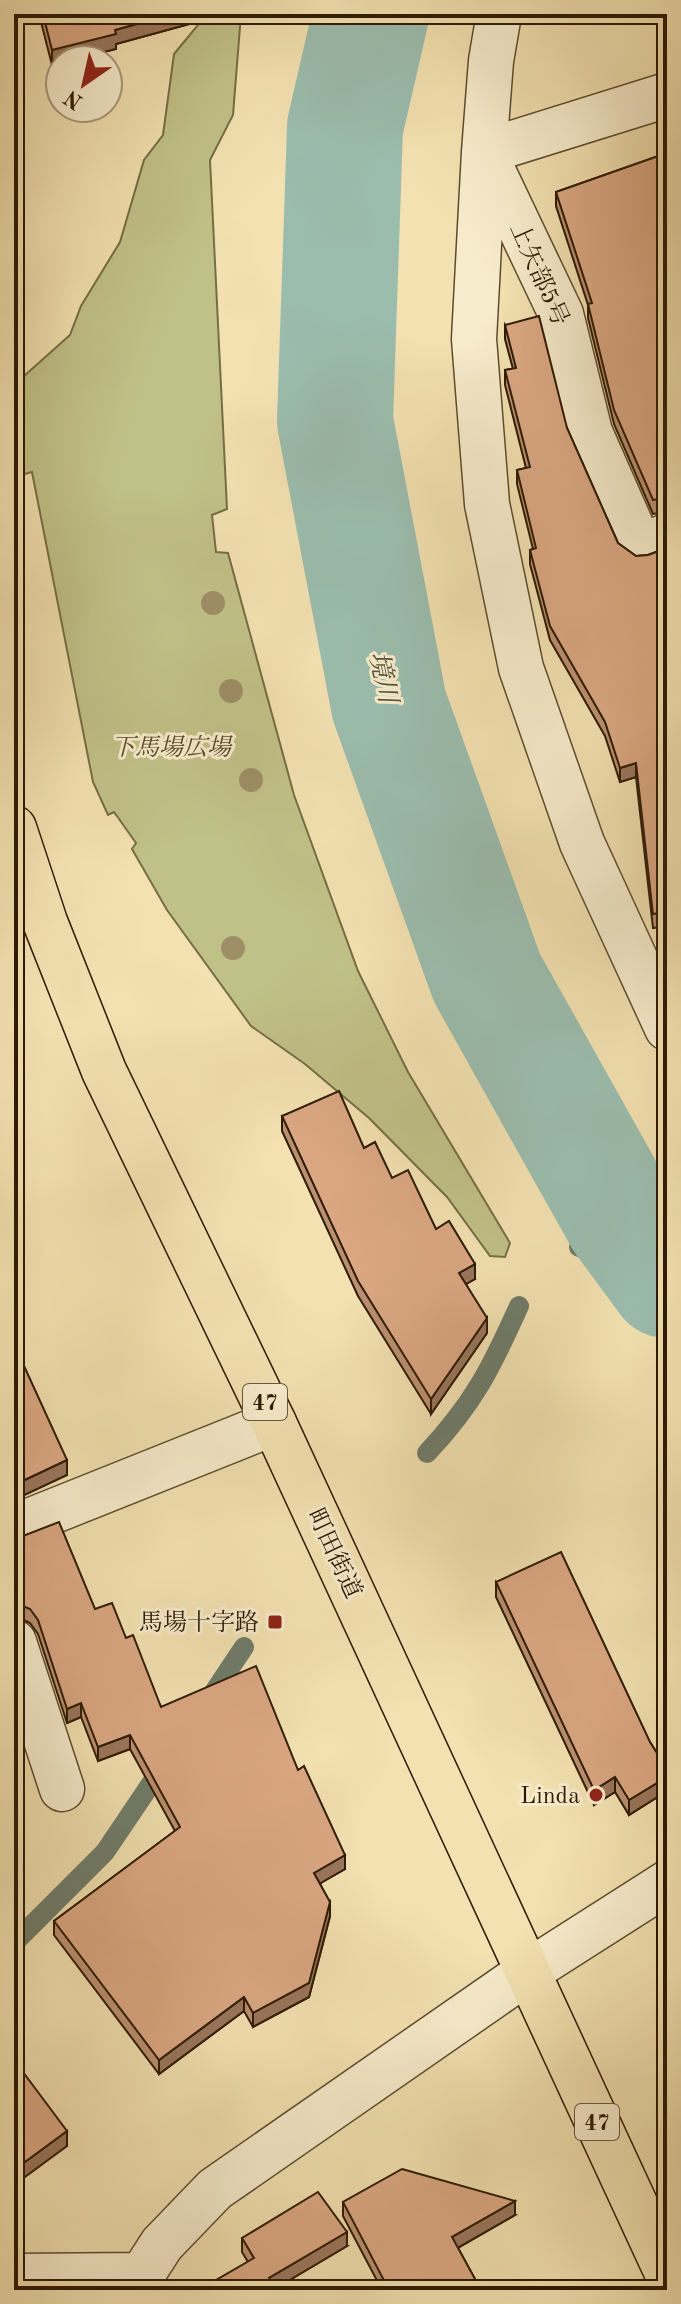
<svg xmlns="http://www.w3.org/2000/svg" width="681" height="2304" viewBox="0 0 681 2304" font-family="'Old Standard TT','Noto Serif JP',serif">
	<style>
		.green { fill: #c0c188; stroke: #766e46; stroke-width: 2 }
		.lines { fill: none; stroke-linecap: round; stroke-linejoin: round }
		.stream { stroke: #6f7c6a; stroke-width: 20 }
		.river { stroke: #9bbdae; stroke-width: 116 }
		.minor-casing { stroke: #5e4c2e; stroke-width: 47 }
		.major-casing { stroke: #2d1a03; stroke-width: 47 }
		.minor { stroke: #f7eccc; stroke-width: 44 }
		.major { stroke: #f3e1b1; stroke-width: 44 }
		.tree { fill: #9e8f67 }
		.wall { fill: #bb9070; stroke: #2d1a03; stroke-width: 2 }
		.shaded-wall { fill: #99755b; stroke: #2d1a03; stroke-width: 2 }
		.building { fill: #daa782; stroke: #2d1a03; stroke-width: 2 }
		.poi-dot { fill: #8f2418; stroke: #f7eccc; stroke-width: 3 }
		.labels { text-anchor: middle; stroke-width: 6; stroke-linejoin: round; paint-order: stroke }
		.shield { fill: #f7eccc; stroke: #6a593f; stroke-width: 2 }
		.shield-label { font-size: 22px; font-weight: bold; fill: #2d1a03 }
		.street-label { font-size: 24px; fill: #2d1a03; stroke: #f7eccc }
		.park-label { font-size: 24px; font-style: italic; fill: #594c2b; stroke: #f7eccc }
		.poi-label { font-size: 24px; fill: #2d1a03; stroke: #f7eccc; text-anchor: end }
		.water-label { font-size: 26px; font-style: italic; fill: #54533f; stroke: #f7eccc }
	</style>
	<rect width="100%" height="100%" fill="#f3e1b1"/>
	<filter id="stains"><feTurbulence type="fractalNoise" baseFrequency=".0025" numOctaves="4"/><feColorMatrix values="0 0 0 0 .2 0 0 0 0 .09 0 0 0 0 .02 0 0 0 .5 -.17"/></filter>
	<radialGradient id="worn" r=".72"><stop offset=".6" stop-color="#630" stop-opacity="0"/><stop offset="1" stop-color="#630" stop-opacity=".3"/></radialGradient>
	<!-- green -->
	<path class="green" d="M 207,14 L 241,14 L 233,115 L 210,160 L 227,509 L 212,515 L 216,552 L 228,553 L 294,795 L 358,971 L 408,1072 L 510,1243 L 505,1257 L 490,1256 L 447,1197 L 369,1118 L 305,1064 L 251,1026 L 167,910 L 132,849 L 136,843 L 114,812 L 108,815 L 93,782 L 32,472 L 14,477 L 14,385 L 70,335 L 81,306 L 120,242 L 144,160 L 163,135 L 174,54 Z"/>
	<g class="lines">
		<!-- stream -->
		<path class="stream" d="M 579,1247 L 622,1219
			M 427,1453 C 474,1403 491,1368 519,1306
			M 206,1704 L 244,1647
			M 14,1943 L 105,1852 L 165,1763"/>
		<!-- river -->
		<path class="river" d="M 371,14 L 345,127 L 335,421 L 389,705 L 487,978 L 622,1219 L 667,1280"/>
		<!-- minor casing -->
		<g class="minor-casing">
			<path id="minor" d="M 499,14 L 491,61 L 484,152 L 561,314 L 590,432 L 640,546 L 667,536
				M 667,95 L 484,152 L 474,339 L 487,504 L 521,668 L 582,843 L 667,1028
				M 14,1527 L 274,1423
				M 14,1642 L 62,1789
				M 14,2276 L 142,2275
				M 137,2290 L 142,2275 L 162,2244 L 215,2189 L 529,1971 L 667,1883"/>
		</g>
		<!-- major casing -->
		<g class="major-casing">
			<path id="major" d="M 14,828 L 45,922 L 104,1071 L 274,1423 L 667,2273"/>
		</g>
		<!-- minor -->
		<use href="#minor" class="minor"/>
		<!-- major -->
		<use href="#major" class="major"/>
	</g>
	<!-- trees -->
	<g class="tree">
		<circle cx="213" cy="603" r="12"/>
		<circle cx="231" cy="691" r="12"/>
		<circle cx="251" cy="780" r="12"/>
		<circle cx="233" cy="948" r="12"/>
	</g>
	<!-- wall -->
	<path class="wall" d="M 39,14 L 204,14 L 204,20 L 116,44 L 116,49 L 71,60 L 60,60 L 60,63 L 52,65 Z
		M 667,153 L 667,512 L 653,514 L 614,424 L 588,318 L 588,305 L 556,206 L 556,192 Z
		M 505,325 L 567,428 L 618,543 L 636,556 L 648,555 L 667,548 L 667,926 L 653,928 L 636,777 L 620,782 L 605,736 L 550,640 L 530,564 L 530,550 L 533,549 L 517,484 L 517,470 L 526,468 L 505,385 L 505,370 L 513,369 L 505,339 Z
		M 282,1116 L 364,1148 L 436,1229 L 475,1279 L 466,1284 L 487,1333 L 431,1414 L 358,1296 L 282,1131 Z
		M 14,1536 L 126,1638 L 161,1707 L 298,1770 L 345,1869 L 320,1883 L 330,1916 L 309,1997 L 253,2027 L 244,2011 L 159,2074 L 54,1935 L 54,1921 L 175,1831 L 130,1749 L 98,1761 L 81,1717 L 67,1723 L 38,1634 L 30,1623 L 18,1617 L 14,1618 Z
		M 496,1582 L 650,1742 L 667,1769 L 667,1791 L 629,1815 L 615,1792 L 594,1805 L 496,1597 Z
		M 343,2202 L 515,2215 L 458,2248 L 481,2290 L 382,2290 L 343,2216 Z
		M 242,2238 L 347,2246 L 274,2289 L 275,2290 L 206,2290 L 206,2286 L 248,2262 L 242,2252 Z"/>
	<!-- shaded-wall -->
	<path class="shaded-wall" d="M 173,14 L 204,14 L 204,20 L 116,44 L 116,49 L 71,60 L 60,60 L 60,63 L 52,65 L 52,50 L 115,30 Z
		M 636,763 L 636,777 L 620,782 L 620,768 Z
		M 475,1264 L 475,1279 L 459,1288 L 459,1273 Z
		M 487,1318 L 487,1333 L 431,1414 L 431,1399 Z
		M 67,1460 L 67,1475 L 14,1500 L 14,1485 Z
		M 81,1703 L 81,1717 L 67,1723 L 67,1709 Z
		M 20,1732 L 20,1741 L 14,1744 L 14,1735 Z
		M 130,1735 L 130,1749 L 98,1761 L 98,1747 Z
		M 615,1777 L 615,1792 L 594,1805 L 594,1790 Z
		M 667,1777 L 667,1791 L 629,1815 L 629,1800 Z
		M 345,1855 L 345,1869 L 314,1887 L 314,1873 Z
		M 23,1874 L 23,1888 L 14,1898 L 14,1883 Z
		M 330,1902 L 330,1916 L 309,1997 L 253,2027 L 253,2013 Z
		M 244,1997 L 244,2011 L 159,2074 L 159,2060 Z
		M 67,2131 L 67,2146 L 14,2185 L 14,2170 Z
		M 515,2201 L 515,2215 L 452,2251 L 452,2237 Z
		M 347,2232 L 347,2246 L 273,2290 L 269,2278 Z"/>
	<!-- building -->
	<path class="building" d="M 43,14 L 173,14 L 115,30 L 116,34 L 52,50 Z
		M 667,153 L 667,498 L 653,500 L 614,410 L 588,304 L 592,303 L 556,192 Z
		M 539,316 L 567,428 L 618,543 L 636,556 L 648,555 L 667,548 L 667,912 L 653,914 L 636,763 L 620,768 L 605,722 L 550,626 L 530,550 L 536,548 L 517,470 L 530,467 L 505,370 L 516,368 L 505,325 Z
		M 339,1091 L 364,1148 L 375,1142 L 392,1178 L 408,1170 L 436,1229 L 449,1221 L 475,1264 L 459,1273 L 487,1318 L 431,1399 L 358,1281 L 282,1116 Z
		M 14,1344 L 67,1460 L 14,1485 Z
		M 59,1522 L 95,1609 L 112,1603 L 126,1638 L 133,1635 L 161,1707 L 256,1666 L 298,1770 L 304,1766 L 345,1855 L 314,1873 L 330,1902 L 309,1983 L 253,2013 L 244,1997 L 159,2060 L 54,1921 L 180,1827 L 130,1735 L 98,1747 L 81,1703 L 67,1709 L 38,1620 L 30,1609 L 18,1604 L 14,1604 L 14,1561 L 16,1560 L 14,1556 L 14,1536 L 23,1536 Z
		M 561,1552 L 650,1742 L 667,1769 L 667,1777 L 629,1800 L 615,1777 L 594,1790 L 496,1582 Z
		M 16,1719 L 20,1732 L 14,1735 L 14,1721 Z
		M 14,1865 L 23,1874 L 14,1883 Z
		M 14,2060 L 67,2131 L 14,2170 Z
		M 402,2169 L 515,2201 L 452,2237 L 481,2290 L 389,2290 L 343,2202 Z
		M 318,2192 L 347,2232 L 269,2278 L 275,2290 L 208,2290 L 206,2286 L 254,2258 L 242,2238 Z"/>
	<!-- markers -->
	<g class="poi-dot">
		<rect x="267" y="1614" width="16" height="16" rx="4"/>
		<circle cx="596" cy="1795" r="8"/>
	</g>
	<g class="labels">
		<!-- shield labels -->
		<g class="shield">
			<rect x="243" y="1384" width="44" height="36" rx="6"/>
			<rect x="575" y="2104" width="44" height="36" rx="6"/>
		</g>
		<g class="shield-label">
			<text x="265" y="1410">47</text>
			<text x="597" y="2130">47</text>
		</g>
		<!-- street labels -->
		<g class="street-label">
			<text transform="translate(540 274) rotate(66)" y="8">上矢部5号</text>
			<text transform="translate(335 1553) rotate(65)" y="8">町田街道</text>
		</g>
		<!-- park labels -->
		<g class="park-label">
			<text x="171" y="755">下馬場広場</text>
		</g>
		<!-- poi labels -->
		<g class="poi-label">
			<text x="259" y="1630">馬場十字路</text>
			<text x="580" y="1803">Linda</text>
		</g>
		<!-- water labels -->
		<g class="water-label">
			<text transform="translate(384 677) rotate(78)" y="9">境川</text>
		</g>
	</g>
	<!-- margin -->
	<rect width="681" height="2304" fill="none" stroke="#f3e1b1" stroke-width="48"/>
	<rect x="16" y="16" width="649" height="2272" fill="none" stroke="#2d1a03" stroke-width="4"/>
	<rect x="24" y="24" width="633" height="2256" fill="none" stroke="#2d1a03" stroke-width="2"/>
	<!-- north arrow -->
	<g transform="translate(84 84) rotate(214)"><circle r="38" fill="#f7eccc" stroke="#a6987c" stroke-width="2"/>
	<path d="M0-6L14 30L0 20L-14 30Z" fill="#8f2418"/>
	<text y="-12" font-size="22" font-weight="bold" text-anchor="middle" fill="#2d1a03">N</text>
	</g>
	<rect width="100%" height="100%" filter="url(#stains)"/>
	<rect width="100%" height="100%" fill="url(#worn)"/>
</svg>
